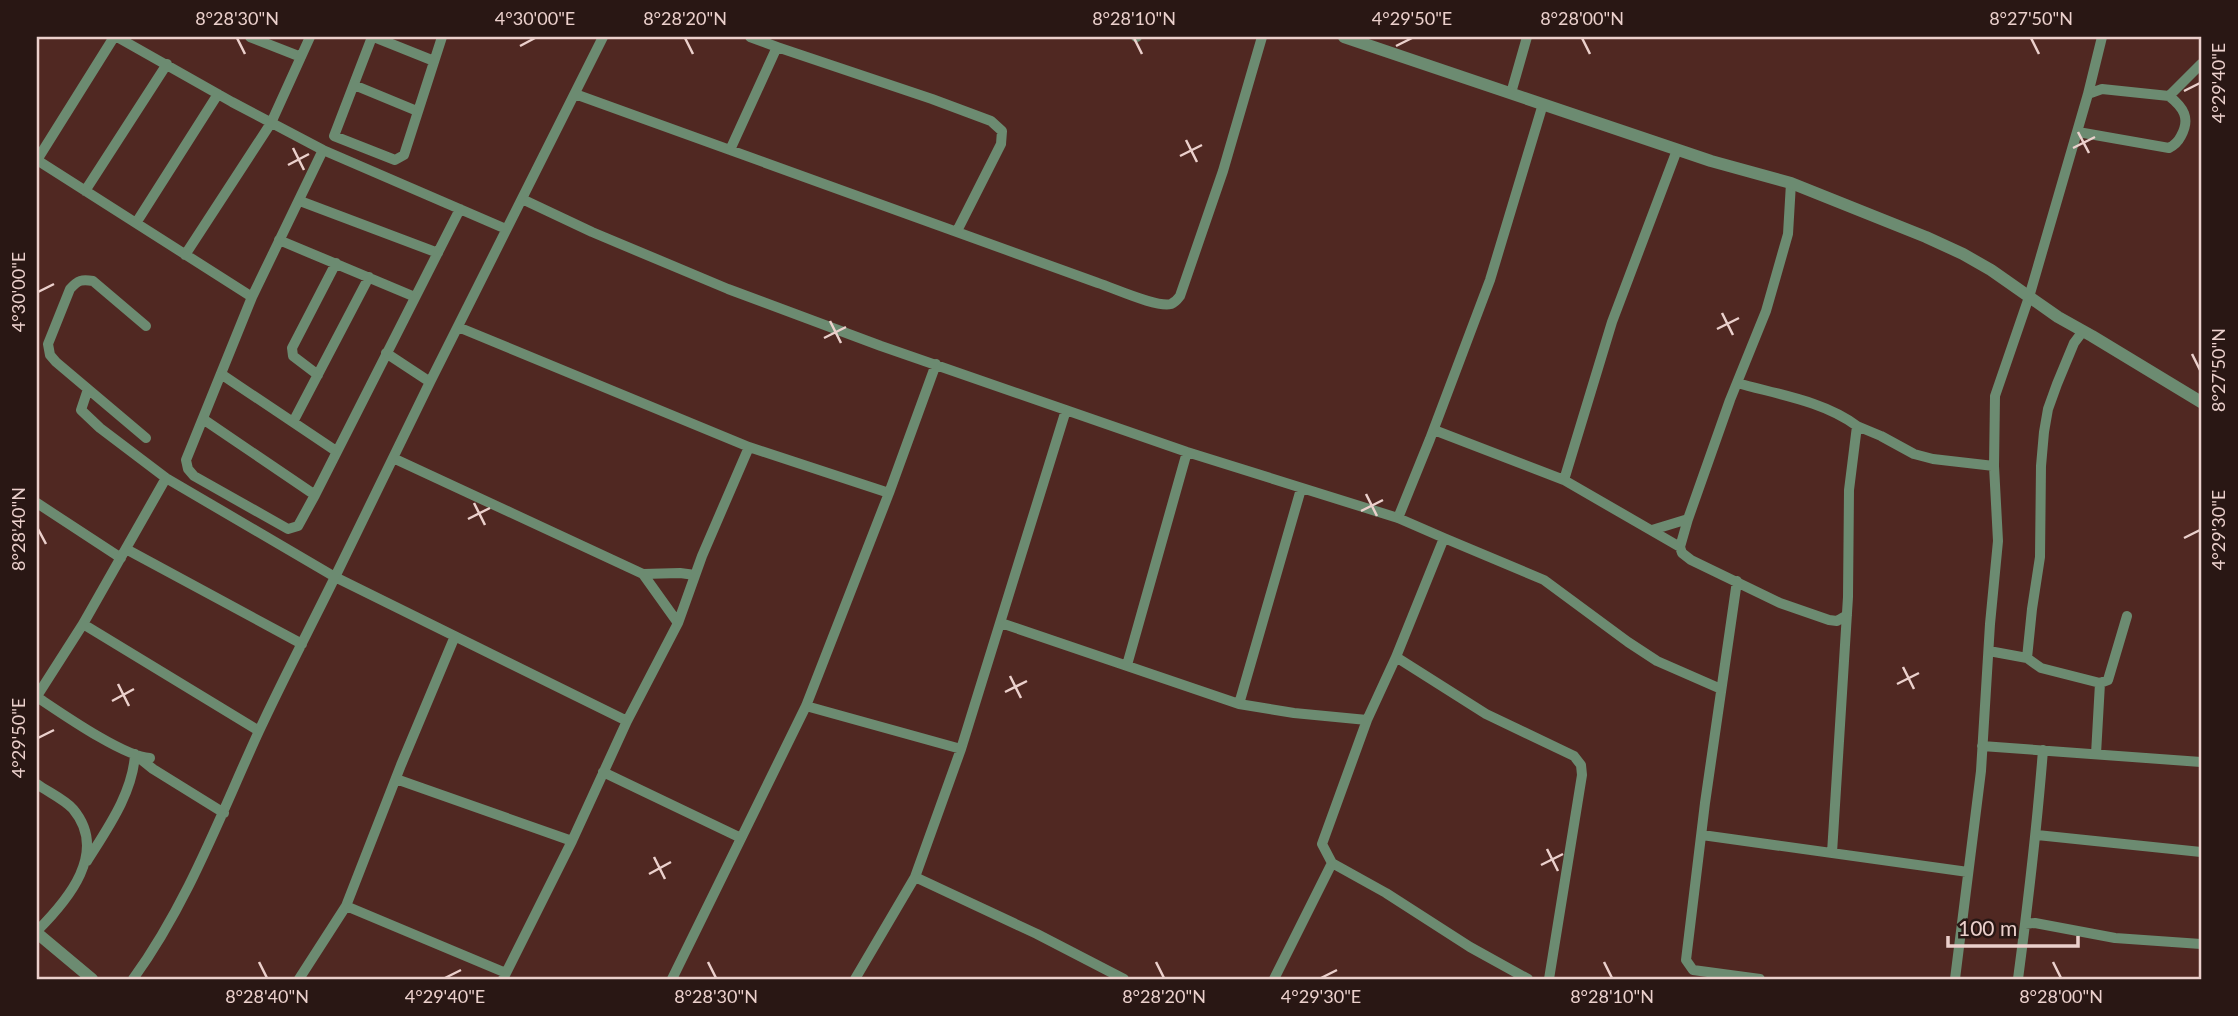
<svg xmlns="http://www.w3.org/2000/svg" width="2238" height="1016" viewBox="0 0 2238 1016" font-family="Lato,sans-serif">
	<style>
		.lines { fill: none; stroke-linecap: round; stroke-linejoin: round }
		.minor { stroke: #6c8b71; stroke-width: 10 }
		.tertiary { stroke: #6c8b71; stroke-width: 12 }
		.ticks { fill: none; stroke: #ebd0cc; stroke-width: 2.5 }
		.neatline { fill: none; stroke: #ebd0cc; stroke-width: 2.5 }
		.ticks-label { font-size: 18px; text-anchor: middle; fill: #ebd0cc }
	</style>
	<rect width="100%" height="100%" fill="#502822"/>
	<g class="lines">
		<!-- minor -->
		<path class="minor" d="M 117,37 L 232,102 L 323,150 L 506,229
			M 250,37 L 301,57
			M 372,37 L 334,136 L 395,160 L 404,155 L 442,37
			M 374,37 L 434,61
			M 750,37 L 777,47
			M 1136,37 L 1137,37
			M 354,85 L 417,111
			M 1511,93 L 1527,37
			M 575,94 L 1098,283 C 1114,288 1157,308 1171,304 C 1176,302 1177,300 1180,296 L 1223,171 L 1262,37
			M 2088,94 L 2102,37
			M 2078,132 L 2169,148 C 2175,145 2178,142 2181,136 C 2191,118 2183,107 2169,96
			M 323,150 L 252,297 L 186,460 L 188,469 L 194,476 L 288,529 L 298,526 L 315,495 L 460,209
			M 730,150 L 777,47 L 932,99 L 991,121 L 1002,131 L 1001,144 L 957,231
			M 37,160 L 252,297
			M 37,160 L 114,37
			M 85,191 L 167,64
			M 522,199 L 592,232 L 728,289 L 881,346 L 1187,452 L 1398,518 L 1444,538 L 1396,657 L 1367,720 L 1322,844 L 1332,863 L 1274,979
			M 300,201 L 438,253
			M 136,223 L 218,94
			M 279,240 L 415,297
			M 185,255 L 271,123 L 310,37
			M 458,327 L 749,447 L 889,493
			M 2083,331 L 2074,343 L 2057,384 L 2048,409 L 2044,432 L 2041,466 L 2040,557 L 2032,609 L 2027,658 L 2041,668 L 2100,683 L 2096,754
			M 386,353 L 430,382
			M 221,374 L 336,451
			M 318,375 L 293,356 L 292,348 L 336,263
			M 1737,383 C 1776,394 1824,401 1857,426 L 1849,490 L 1848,597 L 1832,853
			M 88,389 L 81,410 L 100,428 L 166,478 L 335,577 L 430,382 L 603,37
			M 203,419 L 315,495
			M 293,422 L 369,277
			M 1857,426 L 1881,436 L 1914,454 L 1933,459 L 1994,466
			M 1434,430 L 1564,480 L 1680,547 L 1682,553 L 1691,560 L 1780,603 L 1829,620 L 1837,621 L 1847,615
			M 146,438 L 56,362 L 50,355 L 48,344 L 70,289 C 78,280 82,279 93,281 L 146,326
			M 393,458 L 643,574 L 680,573 L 695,575
			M 1564,480 L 1612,322 L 1677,150
			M 37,503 L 121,558
			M 1398,518 L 1430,439 L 1490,280 L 1543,104
			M 1652,530 L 1688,519
			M 1444,538 L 1544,580 L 1628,642 L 1657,661 L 1721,689
			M 1680,547 L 1688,519 L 1730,400 L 1766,311 L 1788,234 L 1791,183
			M 126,549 L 302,644
			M 643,574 L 678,623
			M 1737,581 L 1705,803 L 1686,960 L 1693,970 L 1760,979
			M 1001,623 L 1239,704 L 1294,713 L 1367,720
			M 83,624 L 166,478
			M 1989,651 L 2027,658
			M 1396,657 L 1486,714 L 1574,756 L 1581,765 L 1582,775 L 1549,979
			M 1127,665 L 1187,452
			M 2100,683 L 2108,680 L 2127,616
			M 37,696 L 83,624 L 259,731
			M 37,697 C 61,713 124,757 150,758
			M 1239,704 L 1301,489
			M 806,706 L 961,749
			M 1982,746 L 2201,762
			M 138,757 L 153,769 L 224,813
			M 603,772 L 741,838
			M 396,779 L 572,841
			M 37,784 C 48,792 64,799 73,809 C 109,852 68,900 37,931
			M 1702,835 L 1968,872
			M 2037,835 L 2201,852
			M 87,861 C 107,829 133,793 135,754
			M 1332,863 L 1386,893 L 1470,947 L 1528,979
			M 915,877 L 1037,934 L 1124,979
			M 346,906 L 506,973
			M 2025,924 L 2035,923 L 2115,938 L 2201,944
			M 133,979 C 188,903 220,816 259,731 C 283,679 310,628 335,577 L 627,721
			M 299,979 L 346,906 L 401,765 L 455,636
			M 503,979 L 572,841 L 627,721 L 678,623 L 702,556 L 749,447
			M 672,979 L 806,706 L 889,493 L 936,364
			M 855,979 L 915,877 L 961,749 L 1066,410
			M 1955,979 L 1981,771 L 1990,624 L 1998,541 L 1994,466 L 1995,396 L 2029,297 L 2088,94 L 2102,89 L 2169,96 L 2201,64
			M 2018,979 C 2028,903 2037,827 2043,750"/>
		<!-- tertiary -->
		<path class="tertiary" d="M 1344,37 L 1711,161 L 1791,183 L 1926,237 L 1963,254 L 1991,270 L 2058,317 L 2092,336 L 2201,402
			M 37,933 L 92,979"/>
	</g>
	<!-- ticks -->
	<path class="ticks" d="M 237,38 L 245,54M 685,38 L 693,54M 1134,38 L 1142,54M 1582,38 L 1590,54M 2031,38 L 2039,54M 520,46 L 535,38M 1396,46 L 1412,38M 2184,91 L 2200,83M 2078,132 L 2089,153M 1186,140 L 1197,162M 293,148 L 304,170M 2073,148 L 2095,137M 1180,156 L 1202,145M 288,165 L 309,154M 38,292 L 54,284M 1722,313 L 1733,335M 830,321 L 841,343M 1717,329 L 1739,318M 824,338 L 846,327M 2192,354 L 2200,370M 1366,494 L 1377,516M 474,503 L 485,525M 1361,511 L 1383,500M 468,519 L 490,508M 38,529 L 46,544M 2184,538 L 2200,530M 1903,667 L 1914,689M 1010,676 L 1021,698M 118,684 L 129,706M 1897,684 L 1919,673M 1005,692 L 1027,681M 112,701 L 134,689M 38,738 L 54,730M 1547,849 L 1558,871M 654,857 L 665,879M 1541,865 L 1563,854M 649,874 L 671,862M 259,962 L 267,978M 708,962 L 716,978M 1156,962 L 1164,978M 1604,962 L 1612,978M 2053,962 L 2061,978M 445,978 L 461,970M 1321,978 L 1337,970"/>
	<!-- border -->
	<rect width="2238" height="1016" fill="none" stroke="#291714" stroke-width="77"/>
	<!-- scale -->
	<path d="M1948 936v10h130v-10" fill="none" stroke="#ebd0cc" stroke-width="3.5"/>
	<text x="1958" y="936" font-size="21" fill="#ebd0cc" stroke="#291714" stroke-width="5" paint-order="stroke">100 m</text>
	<rect x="38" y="38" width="2162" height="940" class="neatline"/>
	<g class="ticks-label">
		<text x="237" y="25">8°28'30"N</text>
		<text x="535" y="25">4°30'00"E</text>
		<text x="685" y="25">8°28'20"N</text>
		<text x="1134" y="25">8°28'10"N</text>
		<text x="1412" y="25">4°29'50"E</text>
		<text x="1582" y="25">8°28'00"N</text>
		<text x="2031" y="25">8°27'50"N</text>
		<text transform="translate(2219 83) rotate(-90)" y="6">4°29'40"E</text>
		<text transform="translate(19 292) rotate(-90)" y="6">4°30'00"E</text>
		<text transform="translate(2219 370) rotate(-90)" y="6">8°27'50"N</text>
		<text transform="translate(19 529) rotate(-90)" y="6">8°28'40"N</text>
		<text transform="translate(2219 530) rotate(-90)" y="6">4°29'30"E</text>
		<text transform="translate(19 738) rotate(-90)" y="6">4°29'50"E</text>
		<text x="267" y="1003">8°28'40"N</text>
		<text x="445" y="1003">4°29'40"E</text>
		<text x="716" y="1003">8°28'30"N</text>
		<text x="1164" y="1003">8°28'20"N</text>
		<text x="1321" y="1003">4°29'30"E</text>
		<text x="1612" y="1003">8°28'10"N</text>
		<text x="2061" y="1003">8°28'00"N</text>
	</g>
</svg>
